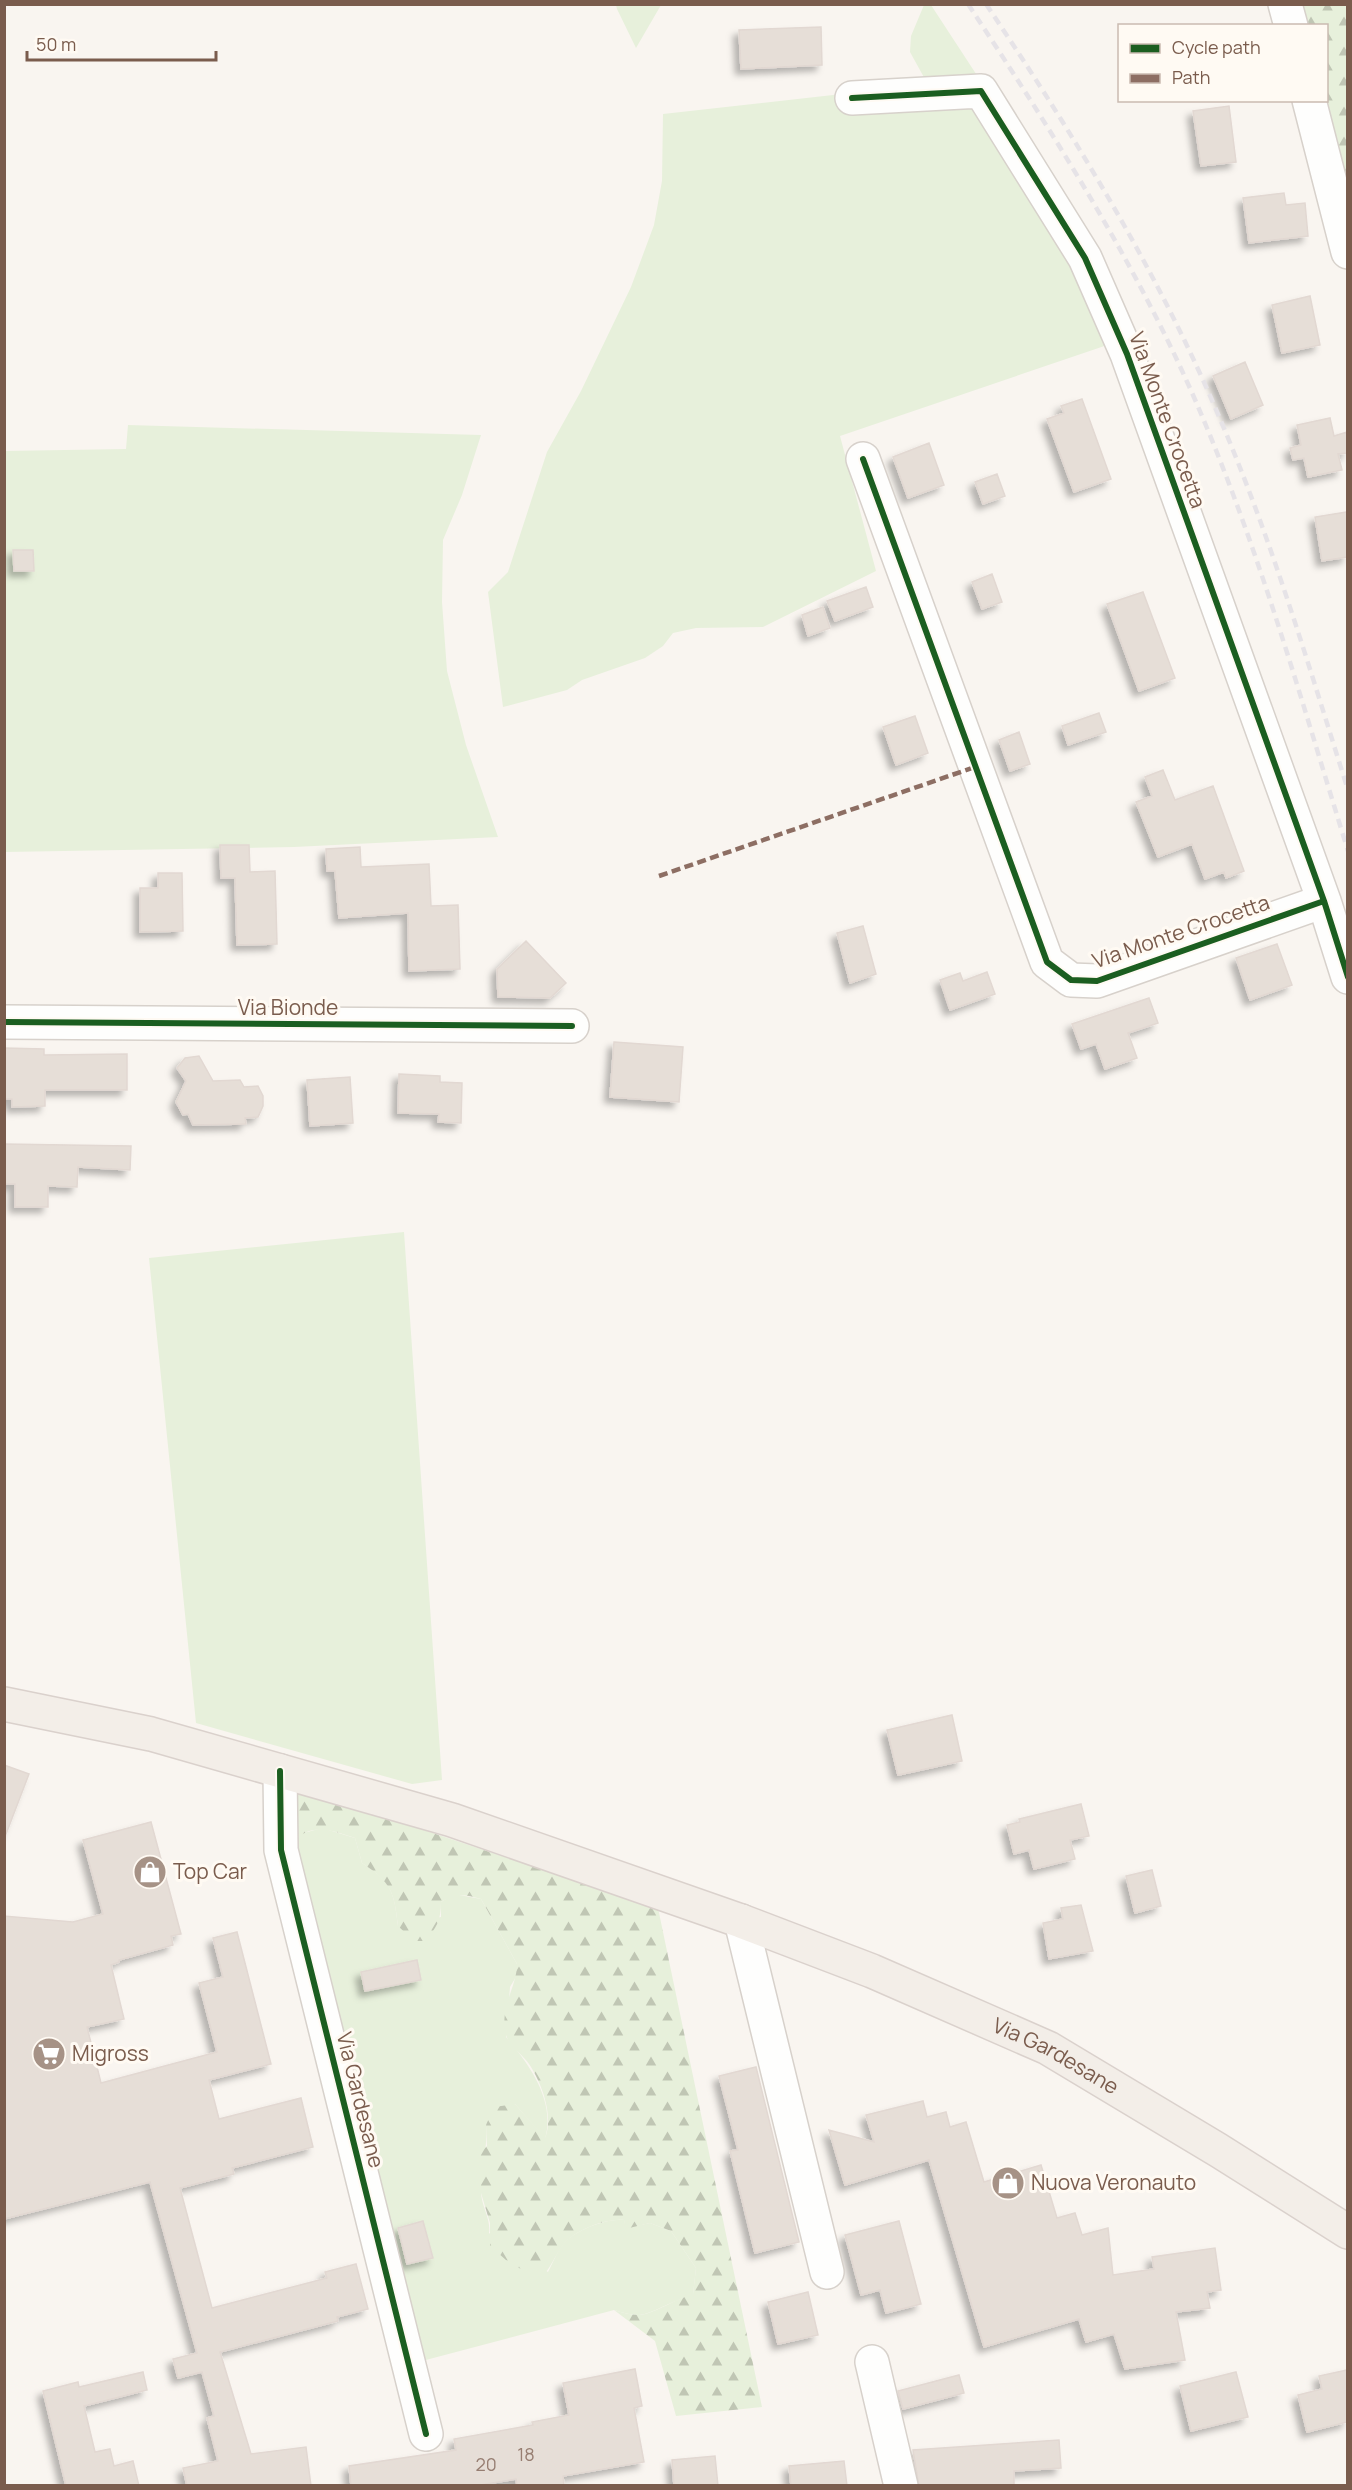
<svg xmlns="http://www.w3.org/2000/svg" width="1352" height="2490" viewBox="0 0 1352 2490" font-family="Manrope,sans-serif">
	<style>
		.grass { fill: #e7f0db }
		.forest { fill: url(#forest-firs) }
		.building { fill: #e6ded7; stroke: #e2d8d2; stroke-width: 1.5; filter: url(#shadow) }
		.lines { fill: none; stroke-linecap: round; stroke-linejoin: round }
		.minor-casing { stroke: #d7d1cb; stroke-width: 36 }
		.major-casing { stroke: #dad1cc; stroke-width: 36 }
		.minor { stroke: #fefefd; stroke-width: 33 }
		.major { stroke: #f3eee8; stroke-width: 33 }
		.rail { stroke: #e6e3e7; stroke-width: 4.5; stroke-dasharray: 9 6; stroke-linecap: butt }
		.quiet { stroke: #8d6e63; stroke-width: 4.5; stroke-dasharray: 9 4.5; stroke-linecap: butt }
		.cycleway-casing { stroke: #fffaf3; stroke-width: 10 }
		.cycleway { stroke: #1b5e20; stroke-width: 6 }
		.labels { text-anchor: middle; stroke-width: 6; stroke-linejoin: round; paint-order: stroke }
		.number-label { font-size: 18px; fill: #977e72 }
		.street-label { font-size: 21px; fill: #7a5c4d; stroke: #fffaf3 }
		.poi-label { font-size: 21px; fill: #7a5c4d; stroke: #fffaf3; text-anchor: start }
	</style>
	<defs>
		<pattern id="forest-firs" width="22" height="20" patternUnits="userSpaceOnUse" patternTransform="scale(1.5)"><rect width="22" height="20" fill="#e7f0db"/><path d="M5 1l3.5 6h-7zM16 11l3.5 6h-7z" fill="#c0c6b4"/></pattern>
		<filter id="shadow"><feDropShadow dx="-5.5" dy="5.5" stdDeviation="3" flood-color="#0004"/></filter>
	</defs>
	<rect width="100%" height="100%" fill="#f9f5f0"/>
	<!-- grass -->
	<path class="grass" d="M 616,5 L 661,5 L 636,48 L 617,9 Z
		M 924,5 L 931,5 L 1014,132 L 1128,338 L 840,436 L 876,571 L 763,627 L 696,628 L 673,633 L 663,646 L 645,658 L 582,680 L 567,690 L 503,707 L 488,592 L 508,572 L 547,452 L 581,391 L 631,287 L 654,225 L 662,181 L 663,114 L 833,95 L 926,81 L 910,52 L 911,36 Z
		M 128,425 L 481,435 L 462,495 L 443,540 L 442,602 L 447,671 L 466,745 L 498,837 L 294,847 L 5,852 L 4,451 L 126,449 Z
		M 404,1232 L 442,1780 L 412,1784 L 196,1723 L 149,1258 Z
		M 322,1828 L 355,1838 L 362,1863 C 392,1882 394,1892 398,1926 L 441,1917 L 441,1902 L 454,1894 L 481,1899 L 517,1964 L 517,1975 L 510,1987 L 506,2037 C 529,2064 556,2101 545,2139 L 515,2104 L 486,2125 C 488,2148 481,2169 481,2191 C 481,2206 491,2218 489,2233 L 548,2272 C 553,2263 557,2251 564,2243 C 576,2230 607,2218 624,2220 L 626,2228 L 650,2223 L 671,2231 L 696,2268 L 693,2295 C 678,2298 648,2316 638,2315 C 630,2315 621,2312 614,2310 L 422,2361 L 288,1845 L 300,1834 Z"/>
	<!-- forest -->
	<path class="forest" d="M 1300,5 L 1347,5 L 1347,189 L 1325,101 L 1326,26 L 1305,25 Z
		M 274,1787 L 343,1803 L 658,1908 L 762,2407 L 676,2416 L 655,2341 L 614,2310 C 621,2312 630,2315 638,2315 C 649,2316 678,2298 693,2294 L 696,2268 L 671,2231 L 650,2223 L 625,2229 L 624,2220 C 607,2218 574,2230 563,2245 C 554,2257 550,2270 539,2280 L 506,2260 L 490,2246 L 490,2223 L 481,2193 L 478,2155 L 487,2146 L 486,2125 L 494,2107 L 515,2104 L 545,2138 C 554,2117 542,2083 529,2064 C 523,2055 509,2046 506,2035 C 499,2007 517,1987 517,1964 L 481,1899 C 464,1894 456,1893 441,1902 C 441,1919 437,1929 424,1941 L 414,1941 L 398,1926 C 394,1892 392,1883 362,1863 L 355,1838 C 327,1829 312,1822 288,1845 Z"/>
	<!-- building -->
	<path class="building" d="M 821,27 L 822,65 L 741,69 L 739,30 Z
		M 1229,106 L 1236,162 L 1201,166 L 1193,111 Z
		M 1284,193 L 1286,205 L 1305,203 L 1308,236 L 1249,243 L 1243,198 Z
		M 1310,296 L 1320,345 L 1282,353 L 1272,305 Z
		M 1245,362 L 1263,405 L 1231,419 L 1213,376 Z
		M 1082,399 L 1111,479 L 1074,492 L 1047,419 L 1064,413 L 1061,406 Z
		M 1330,418 L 1334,436 L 1347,432 L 1347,453 L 1338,454 L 1342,470 L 1308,477 L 1304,458 L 1293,460 L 1290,448 L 1301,445 L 1297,425 Z
		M 929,443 L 944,485 L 908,498 L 893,457 Z
		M 997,474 L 1005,496 L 983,504 L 975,482 Z
		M 1347,512 L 1347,557 L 1322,561 L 1315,517 Z
		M 13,550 L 33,550 L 34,571 L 14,571 Z
		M 992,574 L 1002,602 L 982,609 L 972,582 Z
		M 866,587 L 873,607 L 835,621 L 827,601 Z
		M 1143,592 L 1175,678 L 1139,691 L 1107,604 Z
		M 823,607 L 830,628 L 808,636 L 802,615 Z
		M 1099,713 L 1106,732 L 1068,745 L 1062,726 Z
		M 915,716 L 928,753 L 896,765 L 883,727 Z
		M 1019,732 L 1030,764 L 1010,771 L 999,740 Z
		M 1163,770 L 1175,800 L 1213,786 L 1244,871 L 1226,878 L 1224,872 L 1205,879 L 1192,844 L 1158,857 L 1136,802 L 1152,796 L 1145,777 Z
		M 220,845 L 249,845 L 250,872 L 275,871 L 277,944 L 237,945 L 235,878 L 221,878 Z
		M 360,847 L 361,867 L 429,864 L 431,906 L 458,905 L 460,969 L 409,971 L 408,913 L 339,918 L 335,871 L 327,871 L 326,849 Z
		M 158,873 L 182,873 L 183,931 L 140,932 L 140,888 L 158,888 Z
		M 863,926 L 876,974 L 850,983 L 837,933 Z
		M 526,941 L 566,983 L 550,998 L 498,997 L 497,969 Z
		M 1277,944 L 1292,985 L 1250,1000 L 1236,958 Z
		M 987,972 L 995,994 L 950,1010 L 940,980 L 960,973 L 963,981 Z
		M 1149,998 L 1158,1023 L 1128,1033 L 1137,1058 L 1105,1069 L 1096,1044 L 1081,1049 L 1072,1024 Z
		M 614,1042 L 683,1047 L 679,1102 L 610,1097 Z
		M 4,1048 L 44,1049 L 44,1055 L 127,1054 L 127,1090 L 45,1090 L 45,1106 L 12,1107 L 12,1099 L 4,1099 Z
		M 199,1056 L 213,1081 L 240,1080 L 244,1087 L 258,1086 L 263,1096 L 263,1106 L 258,1117 L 245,1118 L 246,1124 L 193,1125 L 188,1114 L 183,1115 L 176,1102 L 186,1081 L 177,1068 L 185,1058 Z
		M 399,1074 L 440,1076 L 440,1082 L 462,1083 L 461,1123 L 438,1122 L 439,1114 L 398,1113 Z
		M 350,1077 L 353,1123 L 310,1126 L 307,1080 Z
		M 4,1144 L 131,1146 L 130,1170 L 78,1167 L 77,1187 L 48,1186 L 48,1207 L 15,1207 L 15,1184 L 4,1184 Z
		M 952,1715 L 962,1761 L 898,1775 L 887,1730 Z
		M 4,1765 L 29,1774 L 6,1834 L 4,1834 Z
		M 1081,1804 L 1089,1836 L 1070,1840 L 1075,1859 L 1034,1869 L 1029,1850 L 1014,1854 L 1007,1825 L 1020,1822 L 1019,1819 Z
		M 151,1822 L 181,1934 L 171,1936 L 173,1945 L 119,1960 L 119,1962 L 111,1965 L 124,2019 L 87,2027 L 101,2083 L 217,2052 L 199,1983 L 223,1977 L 213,1938 L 237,1932 L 271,2064 L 209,2080 L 219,2119 L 301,2098 L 313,2147 L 232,2168 L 234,2174 L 180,2188 L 212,2308 L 327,2278 L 325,2272 L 356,2264 L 368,2309 L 337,2317 L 338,2321 L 220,2352 L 251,2454 L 306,2447 L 311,2486 L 187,2486 L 183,2468 L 218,2461 L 207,2418 L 214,2416 L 202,2372 L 178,2378 L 173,2359 L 197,2353 L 150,2182 L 4,2219 L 4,1916 L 73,1922 L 103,1914 L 83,1840 Z
		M 1152,1870 L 1161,1906 L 1135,1913 L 1126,1876 Z
		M 1081,1905 L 1093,1951 L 1049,1959 L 1043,1923 L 1063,1919 L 1061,1908 Z
		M 417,1960 L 421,1980 L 365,1991 L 361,1972 Z
		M 756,2067 L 799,2242 L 755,2253 L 730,2151 L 738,2150 L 719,2076 Z
		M 923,2101 L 927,2117 L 946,2112 L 950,2127 L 966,2122 L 984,2182 L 1041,2165 L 1057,2218 L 1075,2213 L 1082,2235 L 1108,2228 L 1113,2275 L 1154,2269 L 1152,2257 L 1215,2248 L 1221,2290 L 1207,2292 L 1210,2308 L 1176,2312 L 1185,2360 L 1125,2369 L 1114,2334 L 1086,2342 L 1079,2319 L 984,2347 L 929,2160 L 845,2185 L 829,2130 L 874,2142 L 866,2115 Z
		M 423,2221 L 433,2258 L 407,2264 L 398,2228 Z
		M 899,2221 L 921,2304 L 886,2313 L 880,2290 L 861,2295 L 845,2235 Z
		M 808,2292 L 818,2335 L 778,2344 L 768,2302 Z
		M 635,2369 L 642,2406 L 634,2408 L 644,2462 L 563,2476 L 564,2486 L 517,2486 L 516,2479 L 474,2486 L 351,2486 L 349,2466 L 456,2450 L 454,2439 L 533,2425 L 532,2422 L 569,2415 L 563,2383 Z
		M 1347,2370 L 1347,2422 L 1307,2432 L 1298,2395 L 1322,2389 L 1319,2376 Z
		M 143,2372 L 147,2390 L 84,2406 L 95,2452 L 110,2449 L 114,2466 L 133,2461 L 139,2486 L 66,2486 L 43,2391 L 78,2382 L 79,2387 Z
		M 1236,2372 L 1248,2417 L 1191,2431 L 1180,2386 Z
		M 959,2375 L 964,2393 L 903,2409 L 898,2391 Z
		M 1059,2440 L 1061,2468 L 1014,2471 L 1014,2486 L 919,2486 L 913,2450 Z
		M 715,2456 L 718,2486 L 674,2486 L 672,2460 Z
		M 844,2461 L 847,2486 L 791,2486 L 789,2466 Z"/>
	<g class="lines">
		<!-- minor casing -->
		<g class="minor-casing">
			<path id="minor" d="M 1285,4 L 1291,26
				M 852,98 L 981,91 L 1085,258 L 1127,354 L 1324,901 L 1348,977
				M 1309,100 L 1348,252
				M 863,459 L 1047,962 L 1071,980 L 1097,981 L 1324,901
				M 4,1022 L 572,1026
				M 280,1771 L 281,1850 L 426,2434
				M 741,1921 L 827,2272
				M 872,2362 L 901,2486"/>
		</g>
		<!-- major casing -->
		<g class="major-casing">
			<g id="major">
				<path id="s1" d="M 4,1704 L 151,1734 L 452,1820 L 741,1921 L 872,1971 L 1048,2048 L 1218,2150 L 1348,2232"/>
			</g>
		</g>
		<!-- minor -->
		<use href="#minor" class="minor"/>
		<!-- major -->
		<use href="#major" class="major"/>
		<!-- rail -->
		<path class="rail" d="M 968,4 C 1057,139 1146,279 1207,428 C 1264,566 1304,709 1348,851
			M 986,4 C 1076,138 1161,277 1223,426 C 1273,544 1309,667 1348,790"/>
		<!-- quiet -->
		<path class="quiet" d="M 659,876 L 975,767"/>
		<!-- cycleway casing -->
		<g class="cycleway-casing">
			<path id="cycleway" d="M 852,98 L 981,91 L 1085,258 L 1127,354 L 1324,901 L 1348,977
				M 863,459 L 1047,962 L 1071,980 L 1097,981 L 1324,901
				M 4,1022 L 572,1026
				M 280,1771 L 281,1850 L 426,2434"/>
		</g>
		<!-- cycleway -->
		<use href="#cycleway" class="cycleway"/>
	</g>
	<!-- icons -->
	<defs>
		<g id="shop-disc" transform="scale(1.725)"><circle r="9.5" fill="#a69286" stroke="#fffaf3"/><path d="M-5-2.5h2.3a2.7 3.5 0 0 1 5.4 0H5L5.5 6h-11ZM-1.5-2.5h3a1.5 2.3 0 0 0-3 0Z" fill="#fff"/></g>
		<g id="supermarket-disc" transform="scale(1.725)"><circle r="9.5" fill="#a69286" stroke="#fffaf3"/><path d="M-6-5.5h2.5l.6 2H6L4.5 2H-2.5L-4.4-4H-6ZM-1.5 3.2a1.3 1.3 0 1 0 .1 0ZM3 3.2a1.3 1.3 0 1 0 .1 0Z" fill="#fff"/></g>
	</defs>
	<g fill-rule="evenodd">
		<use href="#shop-disc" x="150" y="1872"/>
		<use href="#supermarket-disc" x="49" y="2054"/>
		<use href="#shop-disc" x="1008" y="2183"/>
	</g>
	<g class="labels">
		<!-- number labels -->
		<g class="number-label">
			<text x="526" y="2461">18</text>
			<text x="486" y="2471">20</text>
		</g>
		<!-- street labels -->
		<g class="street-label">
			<text transform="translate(1167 420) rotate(70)" y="7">Via Monte Crocetta</text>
			<text transform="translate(1181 932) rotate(-19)" y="7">Via Monte Crocetta</text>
			<text x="288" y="1015">Via Bionde</text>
			<text dy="7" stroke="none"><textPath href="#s1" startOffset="1112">Via Gardesane</textPath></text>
			<text transform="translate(360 2100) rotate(76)" y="7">Via Gardesane</text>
		</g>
		<!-- poi labels -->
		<g class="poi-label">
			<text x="173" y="1879">Top Car</text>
			<text x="72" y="2061">Migross</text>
			<text x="1031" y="2190">Nuova Veronauto</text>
		</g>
	</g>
	<!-- border -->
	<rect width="1352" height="2490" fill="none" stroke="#7a5c4d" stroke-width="12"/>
	<!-- legend -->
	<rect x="1118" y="24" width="210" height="78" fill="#fffaf3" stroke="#cabbb1" stroke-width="1.5"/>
	<rect x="1130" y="44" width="30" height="9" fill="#1b5e20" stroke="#cabbb1" stroke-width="1.5"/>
	<text x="1172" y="54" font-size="18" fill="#7a5c4d">Cycle path</text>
	<rect x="1130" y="74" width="30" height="9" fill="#8d6e63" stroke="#cabbb1" stroke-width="1.5"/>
	<text x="1172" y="84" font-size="18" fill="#7a5c4d">Path</text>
	<!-- scale -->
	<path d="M27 51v9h189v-9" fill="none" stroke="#7a5c4d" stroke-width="3"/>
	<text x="36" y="51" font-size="18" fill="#7a5c4d" stroke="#fffaf3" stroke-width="4.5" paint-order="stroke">50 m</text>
</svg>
